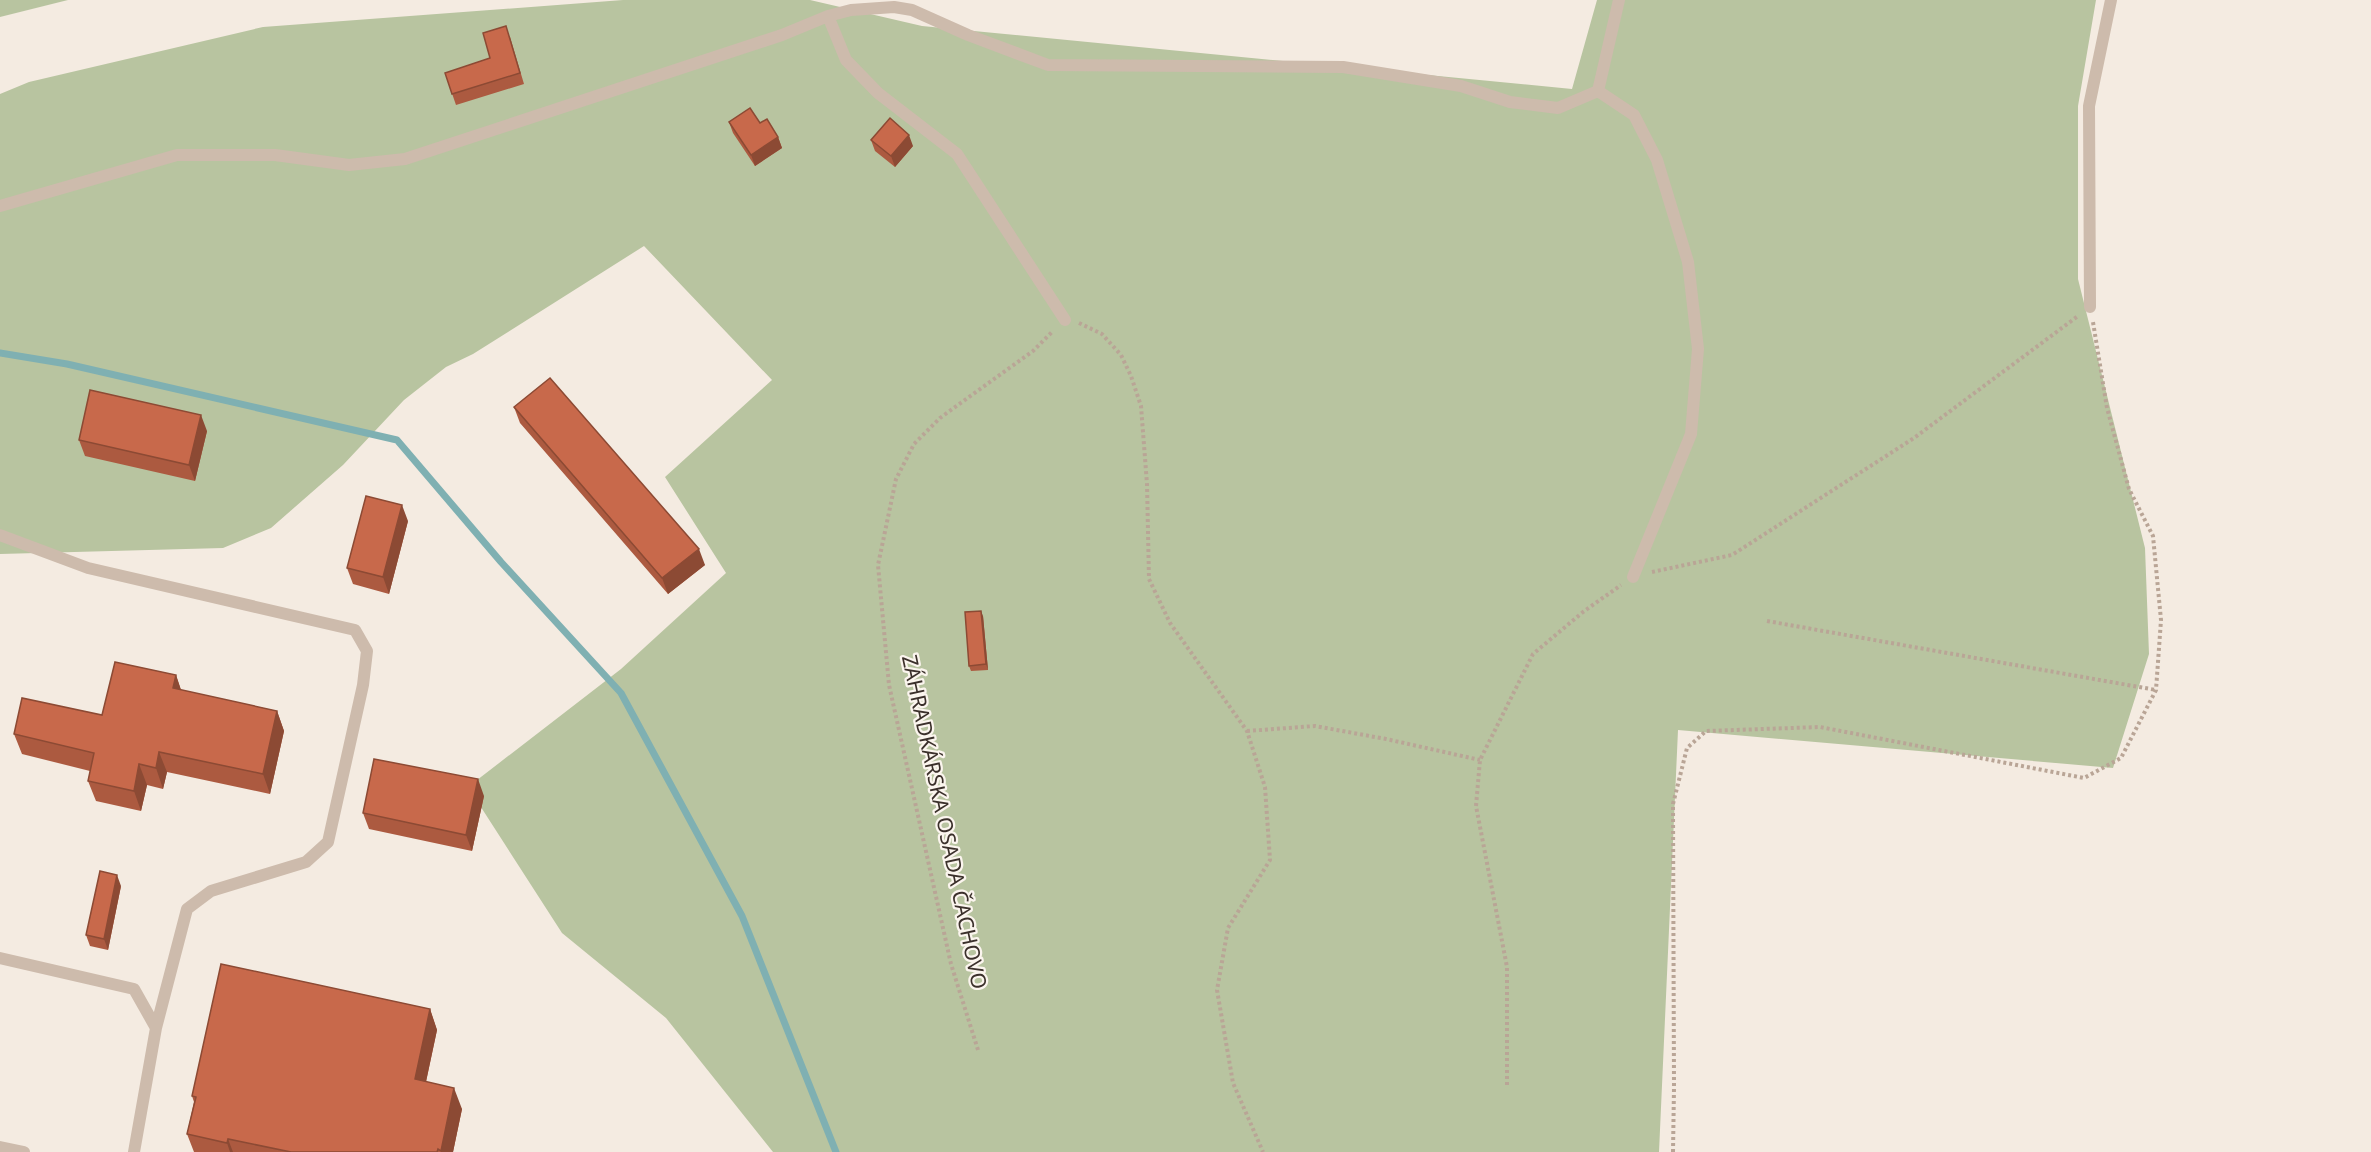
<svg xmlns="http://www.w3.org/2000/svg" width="2371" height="1152" viewBox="0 0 2371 1152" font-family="'Noto Sans',sans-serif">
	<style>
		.green { fill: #b8c4a0 }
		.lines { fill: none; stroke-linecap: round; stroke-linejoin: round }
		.stream { stroke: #7fb0b2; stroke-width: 7 }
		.path { stroke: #b9a596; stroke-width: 4; stroke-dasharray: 3 3; stroke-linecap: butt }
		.service { stroke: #cdbbac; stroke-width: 12 }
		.wall { fill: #ac5a40 }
		.shaded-wall { fill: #8c4a34 }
		.building { fill: #c8694b; stroke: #8c4a34; stroke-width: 1.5 }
		.labels { text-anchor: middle; stroke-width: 4.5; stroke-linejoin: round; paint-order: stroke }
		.street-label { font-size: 21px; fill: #3b302b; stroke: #fbf5ee }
	</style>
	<rect width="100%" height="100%" fill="#f4ebe1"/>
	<!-- green -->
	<path class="green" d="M 0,0 L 68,0 L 0,17 Z
		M 623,0 L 810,0 L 922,26 L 1572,89 L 1597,0 L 2096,0 L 2078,106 L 2078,279 L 2145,548 L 2149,654 L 2113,768 L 1678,730 L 1659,1152 L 773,1152 L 666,1018 L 562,933 L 468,787 L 621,669 L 726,573 L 665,477 L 772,380 L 644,246 L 473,354 L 446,367 L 404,400 L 343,465 L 271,528 L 223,548 L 0,554 L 0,94 L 29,82 L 263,27 Z"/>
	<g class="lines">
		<!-- stream -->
		<path class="stream" d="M 0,353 L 67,364 L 397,440 L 501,562 L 621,693 L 742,916 L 836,1152"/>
		<!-- path -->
		<path class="path" d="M 1079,323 L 1102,334 L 1121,355 L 1131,376 L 1141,406 L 1147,484 L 1149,579 L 1170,623 L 1247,731 L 1265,787 L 1270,860 L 1228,928 L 1217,990 L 1233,1083 L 1263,1152
			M 1652,572 L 1732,555 L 1914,438 L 2078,316
			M 1767,621 L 2156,690
			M 1247,731 L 1315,726 L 1386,739 L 1480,760
			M 978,1050 L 951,964 L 889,685 L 878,565 L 896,479 L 914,444 L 940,418 L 1033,351 L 1053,331
			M 1507,1085 L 1507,967 L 1476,806 L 1480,760 L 1533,654 L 1583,612 L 1621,585
			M 1673,1152 L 1674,1087 L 1673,804 L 1687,748 L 1706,731 L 1820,727 L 2084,778 L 2121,758 L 2156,690 L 2161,620 L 2153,536 L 2129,489 L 2107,408 L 2093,322"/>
		<!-- service -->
		<path class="service" d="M 828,16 L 846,60 L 878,93 L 957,154 L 1065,320
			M 1598,91 L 1634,115 L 1657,160 L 1688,262 L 1698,349 L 1691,434 L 1633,577
			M 0,206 L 177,155 L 275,155 L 349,165 L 405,159 L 782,35 L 828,16 L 851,10 L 894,7 L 912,10 L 968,35 L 1048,65 L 1343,67 L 1461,86 L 1510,102 L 1558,108 L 1598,91 L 1619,0
			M 2090,307 L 2089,106 L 2111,0
			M 0,535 L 88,568 L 355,630 L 367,651 L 363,685 L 328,842 L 306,862 L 211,891 L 187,909 L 156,1028
			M 0,958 L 134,989 L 156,1028 L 134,1152
			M 0,1147 L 24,1152"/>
	</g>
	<!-- wall -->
	<path class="wall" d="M 510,37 L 524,84 L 456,105 L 445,73 L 490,58 Z
		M 729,122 L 778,137 L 782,148 L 755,166 L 733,133 Z
		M 871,140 L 913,146 L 895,167 L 875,151 Z
		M 514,407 L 705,565 L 668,594 L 520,423 Z
		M 207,431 L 195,481 L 85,456 L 79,440 Z
		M 408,521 L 389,594 L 353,584 L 347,568 Z
		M 983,616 L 988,670 L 971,671 L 969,666 Z
		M 176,675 L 181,690 L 277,711 L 284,731 L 270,794 L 167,772 L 163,789 L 147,785 L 141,811 L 96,801 L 88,781 L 90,771 L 22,754 L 14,734 L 102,715 Z
		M 484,796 L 472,851 L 369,829 L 363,813 Z
		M 121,886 L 108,950 L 90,946 L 86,935 Z
		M 430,1009 L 437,1030 L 426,1082 L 462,1109 L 453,1152 L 194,1152 L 187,1134 L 194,1102 L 192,1096 Z"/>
	<!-- shaded-wall -->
	<path class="shaded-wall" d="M 909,135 L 913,146 L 895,167 L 891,156 Z
		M 778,137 L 782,148 L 755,166 L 751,155 Z
		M 201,415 L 207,431 L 195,481 L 189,465 Z
		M 402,505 L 408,521 L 389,594 L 383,577 Z
		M 699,549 L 705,565 L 668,594 L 662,578 Z
		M 981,611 L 983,616 L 988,670 L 986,664 Z
		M 176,675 L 183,696 L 173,688 Z
		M 277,711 L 284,731 L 270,794 L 263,774 Z
		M 159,752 L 167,772 L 163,789 L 156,768 Z
		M 139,764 L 147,785 L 141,811 L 134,791 Z
		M 478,779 L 484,796 L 472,851 L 466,835 Z
		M 117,875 L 121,886 L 108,950 L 104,939 Z
		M 430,1009 L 437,1030 L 422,1100 L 415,1079 Z
		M 454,1088 L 462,1109 L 453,1152 L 441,1152 L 441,1151 Z
		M 228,1139 L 233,1152 L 230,1152 L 227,1143 Z"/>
	<!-- building -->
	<path class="building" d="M 506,26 L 520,73 L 452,94 L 445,73 L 490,58 L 483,33 Z
		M 750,108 L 760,123 L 767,119 L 778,137 L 751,155 L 729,122 Z
		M 890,118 L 909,135 L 891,156 L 871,140 Z
		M 550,378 L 699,549 L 662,578 L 514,407 Z
		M 90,390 L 201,415 L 189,465 L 79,440 Z
		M 366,496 L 402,505 L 383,577 L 347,568 Z
		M 981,611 L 986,664 L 969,666 L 965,612 Z
		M 115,662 L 176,675 L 173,688 L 277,711 L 263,774 L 159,752 L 156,768 L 139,764 L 134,791 L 88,781 L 94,753 L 14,734 L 22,698 L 102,715 Z
		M 374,759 L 478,779 L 466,835 L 363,813 Z
		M 100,871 L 117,875 L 104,939 L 86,935 Z
		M 221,964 L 430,1009 L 415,1079 L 454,1088 L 441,1151 L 438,1149 L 437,1152 L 291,1152 L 228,1139 L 227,1143 L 187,1134 L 196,1097 L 192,1096 Z"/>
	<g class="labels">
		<!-- street labels -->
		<g class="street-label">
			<text transform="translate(944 822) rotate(78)" y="7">ZÁHRADKÁRSKA OSADA ČACHOVO</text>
		</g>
	</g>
</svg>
